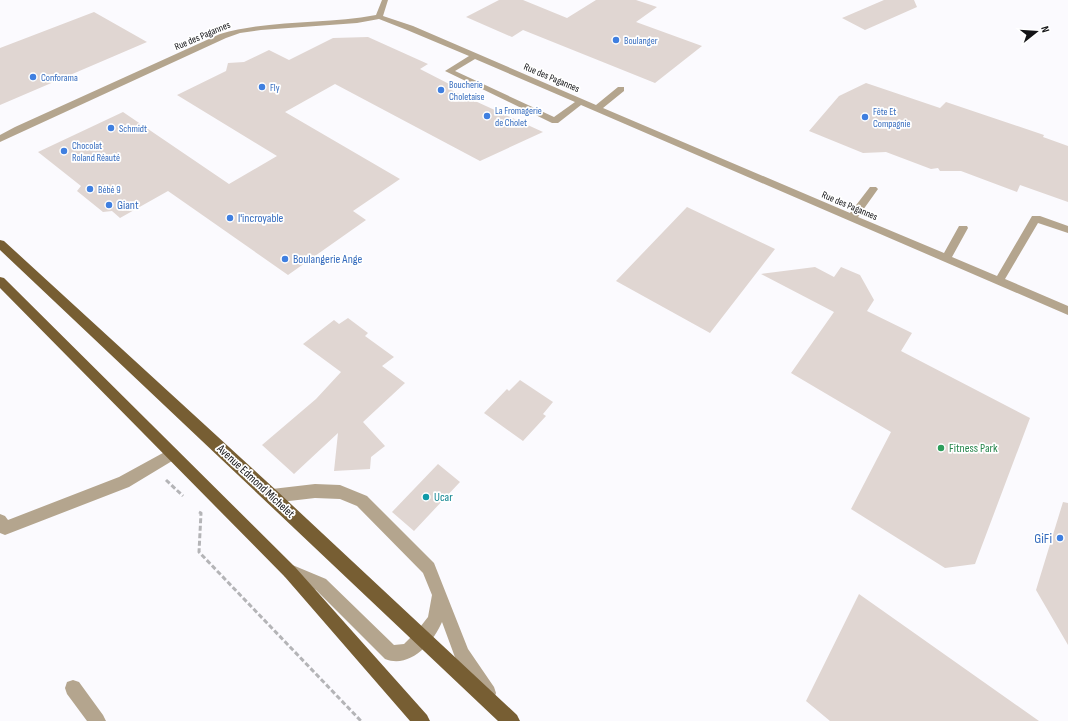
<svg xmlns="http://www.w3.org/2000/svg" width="1068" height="721" viewBox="0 0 1068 721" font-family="'Sofia Sans Condensed',sans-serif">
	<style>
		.building { fill: #e0d6d2 }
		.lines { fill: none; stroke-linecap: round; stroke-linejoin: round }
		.path { stroke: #b4b4b7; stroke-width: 3; stroke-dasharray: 5 2.5; stroke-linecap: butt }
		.minor { fill: #b4a58e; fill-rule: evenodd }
		.major { fill: #775e33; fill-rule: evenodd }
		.shop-dot { fill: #3f7fe0; stroke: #fff; stroke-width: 1.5 }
		.leisure-dot { fill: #2e9e5b; stroke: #fff; stroke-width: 1.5 }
		.culture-dot { fill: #0f9aa8; stroke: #fff; stroke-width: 1.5 }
		.labels { text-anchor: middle; stroke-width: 3.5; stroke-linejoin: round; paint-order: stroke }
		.far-street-label { font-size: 10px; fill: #131316; stroke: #fff }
		.far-shop-label { font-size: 10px; fill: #366cbe; stroke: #fff; text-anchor: start }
		.shop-label { font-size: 12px; fill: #366cbe; stroke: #fff; text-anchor: start }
		.leisure-label { font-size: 12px; fill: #27864d; stroke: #fff; text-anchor: start }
		.street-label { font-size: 12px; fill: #131316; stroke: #fff }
		.culture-label { font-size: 12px; fill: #0d838f; stroke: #fff; text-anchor: start }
		.near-shop-label { font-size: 14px; fill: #366cbe; stroke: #fff; text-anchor: end }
	</style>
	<rect width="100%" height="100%" fill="#fbfafe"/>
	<!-- building -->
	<path class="building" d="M 499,0 L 523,0 L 567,18 L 596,0 L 636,0 L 657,7 L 636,22 L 702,46 L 655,83 L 523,30 L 512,37 L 466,17 Z
		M 884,0 L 914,0 L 917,7 L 865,30 L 842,18 Z
		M 94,12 L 147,42 L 0,105 L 0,48 Z
		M 368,37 L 428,64 L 420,69 L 455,87 L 451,90 L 543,132 L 480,161 L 335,84 L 285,112 L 400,179 L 353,211 L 366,220 L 288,275 L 168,191 L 120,218 L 112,211 L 103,212 L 77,191 L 81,186 L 38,152 L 123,112 L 229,184 L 277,156 L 177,95 L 226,71 L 228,63 L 244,62 L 269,50 L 289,60 L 333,38 Z
		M 866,83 L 940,108 L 946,102 L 1044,135 L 1043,137 L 1068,146 L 1068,202 L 1020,185 L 1017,192 L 961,171 L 940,171 L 938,168 L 931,169 L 886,152 L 863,153 L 809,131 L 839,96 Z
		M 687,207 L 775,249 L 710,333 L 616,281 Z
		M 815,267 L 834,277 L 841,267 L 860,275 L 874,300 L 867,311 L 912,333 L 901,351 L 1030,418 L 975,564 L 945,568 L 851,509 L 891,432 L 791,373 L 834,312 L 761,274 Z
		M 348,318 L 368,333 L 365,336 L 394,357 L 382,366 L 405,383 L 363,422 L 385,446 L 371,457 L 370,469 L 334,471 L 338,433 L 294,474 L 262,445 L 316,399 L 341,372 L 303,344 L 334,320 L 339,324 Z
		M 520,380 L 553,402 L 543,414 L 546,416 L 523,441 L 484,413 L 507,389 L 509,391 Z
		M 438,464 L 460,482 L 414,531 L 392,512 Z
		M 1063,502 L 1068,503 L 1068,645 L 1036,590 Z
		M 859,594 L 1039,721 L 830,721 L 806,701 Z"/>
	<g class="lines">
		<!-- path -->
		<path class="path" d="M 166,480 L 183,496
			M 199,512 L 201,513 L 199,552 L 361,721"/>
		<!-- minor -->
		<path class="minor" d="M 382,0 L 388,0 L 383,16 L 413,26 L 596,105 L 618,87 L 624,87 L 624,91 L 603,108 L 850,213 L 870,187 L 876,187 L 878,189 L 858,217 L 944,253 L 959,226 L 967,226 L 968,228 L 952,257 L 997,276 L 1032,216 L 1040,216 L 1068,226 L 1068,233 L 1038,223 L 1005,279 L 1068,306 L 1068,315 L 581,105 L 558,123 L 552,123 L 445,71 L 469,56 L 407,30 L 379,19 L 357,23 L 261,30 L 240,33 L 226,38 L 0,142 L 0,135 L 15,127 L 220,34 C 271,19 325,25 376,15 ZM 475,59 L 575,102 L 554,117 L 455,71 Z
			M 172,448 L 177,450 L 179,454 L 177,458 L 129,487 L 5,535 L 0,533 L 0,514 L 5,516 L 8,520 L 119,477 Z
			M 315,484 L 340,485 L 367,496 L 434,563 L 468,649 L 494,687 L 496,693 L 494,699 L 488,701 L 482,699 L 456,660 L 442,622 C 433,643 410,669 385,659 L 316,590 L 285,577 L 282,572 L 285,567 L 290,564 L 326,579 L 394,645 L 404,644 L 417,631 L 428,617 L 432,595 L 423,573 L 357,506 L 340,499 L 315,498 L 272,503 L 267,501 L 265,496 L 267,491 L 272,489 Z
			M 73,680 L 79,682 L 103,715 L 106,721 L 87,721 L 67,694 L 65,688 L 67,682 Z"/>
		<!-- major -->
		<path class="major" d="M 0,240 L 4,241 L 277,491 L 517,715 L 520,721 L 498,721 L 0,250 Z
			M 0,277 L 4,278 L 295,567 L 427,715 L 430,721 L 410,721 L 285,577 L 0,288 Z"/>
	</g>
	<!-- markers -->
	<g class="shop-dot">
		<circle cx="616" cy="40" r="4"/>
		<circle cx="33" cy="77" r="4"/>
		<circle cx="262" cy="87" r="4"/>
		<circle cx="441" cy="90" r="4"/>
		<circle cx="487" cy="116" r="4"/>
		<circle cx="865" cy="117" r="4"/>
		<circle cx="111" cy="128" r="4"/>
		<circle cx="64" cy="151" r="4"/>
		<circle cx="90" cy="189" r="4"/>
		<circle cx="109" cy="205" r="4"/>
		<circle cx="230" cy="218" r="4"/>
		<circle cx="285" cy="259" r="4"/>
		<circle cx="1060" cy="538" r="4"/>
	</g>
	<circle class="leisure-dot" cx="941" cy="448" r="4"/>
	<circle class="culture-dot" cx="426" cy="497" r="4"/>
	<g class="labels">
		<!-- far-street labels -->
		<g class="far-street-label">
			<text transform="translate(202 35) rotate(-23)" y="4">Rue des Pagannes</text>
			<text transform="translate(552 77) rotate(23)" y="4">Rue des Pagannes</text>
			<text transform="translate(850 205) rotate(23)" y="4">Rue des Pagannes</text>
		</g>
		<!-- far-shop labels -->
		<g class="far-shop-label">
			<text x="624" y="44">Boulanger</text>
			<text x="41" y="81">Conforama</text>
			<text x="449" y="88">Boucherie<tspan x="449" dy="12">Choletaise</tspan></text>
			<text x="270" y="91">Fly</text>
			<text x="495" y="114">La Fromagerie<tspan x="495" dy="12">de Cholet</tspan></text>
			<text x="873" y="115">Fête Et<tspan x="873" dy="12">Compagnie</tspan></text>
			<text x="119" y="132">Schmidt</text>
			<text x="72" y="149">Chocolat<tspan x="72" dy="12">Roland Réauté</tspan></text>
			<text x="98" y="193">Bébé 9</text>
		</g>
		<!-- shop labels -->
		<g class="shop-label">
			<text x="117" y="209">Giant</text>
			<text x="238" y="222">l'incroyable</text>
			<text x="293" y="263">Boulangerie Ange</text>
		</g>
		<!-- leisure labels -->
		<g class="leisure-label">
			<text x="949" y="452">Fitness Park</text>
		</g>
		<!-- street labels -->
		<g class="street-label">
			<text transform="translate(256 481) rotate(43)" y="4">Avenue Edmond Michelet</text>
		</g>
		<!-- culture labels -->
		<g class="culture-label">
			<text x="434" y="501">Ucar</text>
		</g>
		<!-- near-shop labels -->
		<g class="near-shop-label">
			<text x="1052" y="543">GiFi</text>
		</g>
	</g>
	<!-- north arrow -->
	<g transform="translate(1036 32) rotate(73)" stroke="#ffffff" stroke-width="3" paint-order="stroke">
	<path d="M0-3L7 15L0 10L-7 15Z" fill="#131316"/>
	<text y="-6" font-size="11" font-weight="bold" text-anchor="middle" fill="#131316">N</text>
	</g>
</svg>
